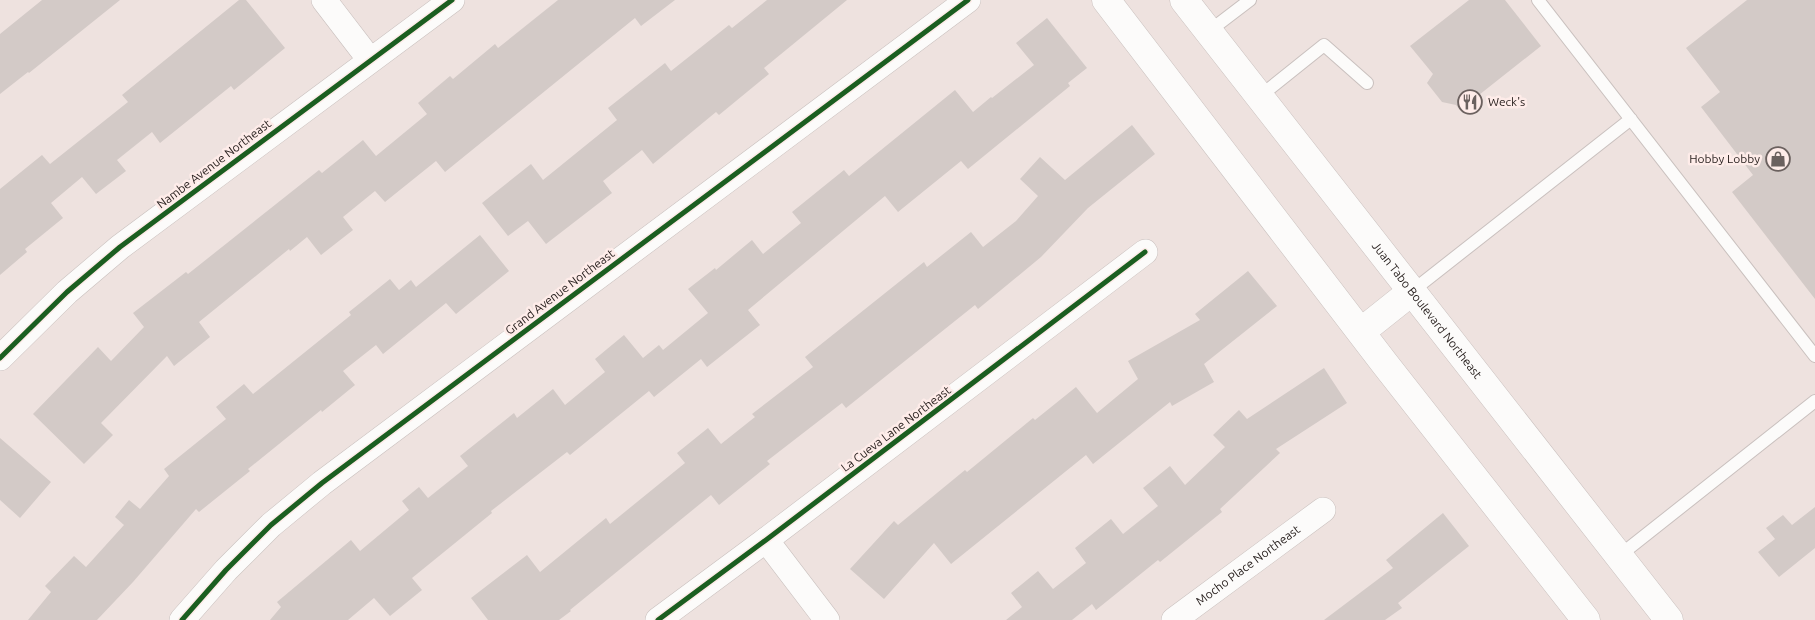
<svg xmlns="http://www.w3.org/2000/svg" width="1815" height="620" viewBox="0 0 1815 620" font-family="Ubuntu,sans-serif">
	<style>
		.building { fill: #d3cac7 }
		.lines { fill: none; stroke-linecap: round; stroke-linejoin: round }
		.lane-casing { stroke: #c9c0be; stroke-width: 14 }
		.street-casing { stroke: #c9c0be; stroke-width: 26 }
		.secondary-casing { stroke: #c9c0be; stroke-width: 29 }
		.lane { stroke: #fcfbfa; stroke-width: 12 }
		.street { stroke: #fcfbfa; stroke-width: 25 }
		.secondary { stroke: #fcfbfa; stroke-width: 28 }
		.cycleway-casing { stroke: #feece9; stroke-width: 8 }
		.cycleway { stroke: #1b5e20; stroke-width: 5 }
		.labels { text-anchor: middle; stroke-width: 5; stroke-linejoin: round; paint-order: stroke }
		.poi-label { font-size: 12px; fill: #241c1a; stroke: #feece9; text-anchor: start }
		.street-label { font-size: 12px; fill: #241c1a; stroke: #feece9 }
	</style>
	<rect width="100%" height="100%" fill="#eee2df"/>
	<!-- building -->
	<path class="building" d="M 42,0 L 120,0 L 29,73 L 28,72 L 0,94 L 0,34 Z
		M 239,0 L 246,0 L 285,48 L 234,90 L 231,86 L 160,143 L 152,132 L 117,160 L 126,171 L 96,194 L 82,177 L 51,203 L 63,218 L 25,249 L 27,252 L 0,275 L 0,189 L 42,155 L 50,164 L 128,102 L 122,95 Z
		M 558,0 L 675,0 L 641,26 L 635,18 L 445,172 L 436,161 L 385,202 L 375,191 L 343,217 L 353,230 L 321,255 L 307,237 L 290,251 L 289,249 L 199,322 L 210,337 L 174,366 L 167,356 L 101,423 L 113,435 L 84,464 L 33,414 L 98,347 L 111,361 L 144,327 L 133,313 L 186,272 L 188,274 L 319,170 L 322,173 L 363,140 L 376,156 L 427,114 L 418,103 L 450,76 L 453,79 L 495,44 L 498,48 Z
		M 767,0 L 847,0 L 764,68 L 769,74 L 719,115 L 716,112 L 653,164 L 642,150 L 603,181 L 612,193 L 546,244 L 528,221 L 508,236 L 482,203 L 531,164 L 543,180 L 617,120 L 608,108 L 665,63 L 671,71 L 729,25 L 732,28 Z
		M 1469,0 L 1505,0 L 1541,46 L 1460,110 L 1456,105 L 1442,102 L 1427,83 L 1433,74 L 1410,46 Z
		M 1747,0 L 1815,0 L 1815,299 L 1732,192 L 1753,175 L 1701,107 L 1720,92 L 1686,48 Z
		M 1047,18 L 1087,68 L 1068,83 L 1070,86 L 968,169 L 961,161 L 898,212 L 885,196 L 748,310 L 760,325 L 707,367 L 701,359 L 654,397 L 649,391 L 570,455 L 567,452 L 491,511 L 492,513 L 412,578 L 422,590 L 390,616 L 374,598 L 348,620 L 270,620 L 281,607 L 277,602 L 351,540 L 360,551 L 409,510 L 402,501 L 419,487 L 428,498 L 468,466 L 460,456 L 514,413 L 517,418 L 553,389 L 565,405 L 605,372 L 595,359 L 624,335 L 643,358 L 659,345 L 663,350 L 708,313 L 688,289 L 715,268 L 716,270 L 752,240 L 763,254 L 801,223 L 792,212 L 844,170 L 849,176 L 955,90 L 973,112 L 991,97 L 992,98 L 1034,65 L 1016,43 Z
		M 1132,125 L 1155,154 L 1088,208 L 1041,257 L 978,309 L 975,305 L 846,408 L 842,403 L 767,461 L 770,464 L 719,505 L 711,495 L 570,610 L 571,611 L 559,620 L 488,620 L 471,598 L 527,555 L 540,572 L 606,518 L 610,524 L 685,463 L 677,453 L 708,428 L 721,444 L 755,417 L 752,414 L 813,367 L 805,357 L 924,262 L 927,267 L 971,232 L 983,247 L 1016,221 L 1038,196 L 1020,179 L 1040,157 L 1065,180 Z
		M 480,235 L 509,271 L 456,314 L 446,303 L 383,354 L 376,345 L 343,371 L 355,385 L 322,412 L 321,410 L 248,469 L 250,471 L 199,512 L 196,509 L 133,582 L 97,620 L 28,620 L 51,592 L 45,586 L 74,556 L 86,567 L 124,525 L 115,517 L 129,500 L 140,509 L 169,476 L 164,469 L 226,419 L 216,407 L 244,384 L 253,394 L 351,315 L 349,312 L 390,279 L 399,290 L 411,280 L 416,287 Z
		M 1248,271 L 1277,306 L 1204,364 L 1214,382 L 1172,406 L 1170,402 L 1093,464 L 1086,455 L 951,564 L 934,543 L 884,599 L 850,569 L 894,521 L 898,525 L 965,470 L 967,472 L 1033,418 L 1035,420 L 1076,387 L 1097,413 L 1138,379 L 1128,361 L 1200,320 L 1195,314 Z
		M 1324,368 L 1347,403 L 1276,449 L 1280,453 L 1220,509 L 1222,512 L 1160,562 L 1158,560 L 1096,610 L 1092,604 L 1072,620 L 1006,620 L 1022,607 L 1011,593 L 1038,571 L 1053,589 L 1086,563 L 1075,548 L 1111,519 L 1123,534 L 1158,506 L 1143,488 L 1170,466 L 1185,485 L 1225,447 L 1213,435 L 1239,410 L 1247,419 Z
		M 0,438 L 51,482 L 20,518 L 0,500 Z
		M 1815,507 L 1815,548 L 1779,577 L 1758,552 L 1775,539 L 1766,528 L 1783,515 L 1792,525 Z
		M 1443,513 L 1469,546 L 1398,603 L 1402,608 L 1385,620 L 1324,620 L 1393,568 L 1386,560 Z"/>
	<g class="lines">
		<!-- lane casing -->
		<g class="lane-casing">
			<path id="lane" d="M 1538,0 L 1815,356
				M 1208,32 L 1250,0
				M 1259,97 L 1324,45 L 1367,83
				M 1411,292 L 1631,119
				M 1619,556 L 1815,401"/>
		</g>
		<!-- street casing -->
		<g class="street-casing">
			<g id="street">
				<path d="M 324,0 L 370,60"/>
				<path d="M 0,358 L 67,292 L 120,247 L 452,0"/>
				<path d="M 766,540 L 827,620"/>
				<path d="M 182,620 L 226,570 L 271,525 L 322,483 L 968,0"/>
				<path d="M 658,620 L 766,540 L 1145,252"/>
				<path id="s1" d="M 1174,620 L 1323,510"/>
			</g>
		</g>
		<!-- secondary casing -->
		<g class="secondary-casing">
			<g id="secondary">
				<path d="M 1106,0 L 1385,364 L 1586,620"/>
				<path id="s2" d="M 1184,0 L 1669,620"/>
				<path d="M 1362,331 L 1411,292"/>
			</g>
		</g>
		<!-- lane -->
		<use href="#lane" class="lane"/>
		<!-- street -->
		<use href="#street" class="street"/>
		<!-- secondary -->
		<use href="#secondary" class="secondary"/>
		<!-- cycleway casing -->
		<g class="cycleway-casing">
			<path id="cycleway" d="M 0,358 L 67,292 L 120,247 L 452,0
				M 182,620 L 226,570 L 271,525 L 322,483 L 968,0
				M 658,620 L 766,540 L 1145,252"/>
		</g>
		<!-- cycleway -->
		<use href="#cycleway" class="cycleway"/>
	</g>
	<!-- icons -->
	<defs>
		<g id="restaurant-ring" transform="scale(1.25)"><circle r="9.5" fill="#feece9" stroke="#6b615f" stroke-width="1.5"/><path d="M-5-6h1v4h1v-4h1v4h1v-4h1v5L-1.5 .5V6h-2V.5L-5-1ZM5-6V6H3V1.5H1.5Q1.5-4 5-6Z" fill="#6b615f"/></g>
		<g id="shop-ring" transform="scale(1.25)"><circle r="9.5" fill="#feece9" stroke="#6b615f" stroke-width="1.5"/><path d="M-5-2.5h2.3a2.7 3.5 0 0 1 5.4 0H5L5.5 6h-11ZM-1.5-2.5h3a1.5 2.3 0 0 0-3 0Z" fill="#6b615f"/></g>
	</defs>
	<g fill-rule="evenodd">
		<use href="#restaurant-ring" x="1470" y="102"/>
		<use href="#shop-ring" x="1778" y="159"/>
	</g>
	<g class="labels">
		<!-- poi labels -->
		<g class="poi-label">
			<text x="1488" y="106">Weck's</text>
			<text x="1760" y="163" text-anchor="end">Hobby Lobby</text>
		</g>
		<!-- street labels -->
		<g class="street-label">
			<text transform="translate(214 164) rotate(-37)" y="4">Nambe Avenue Northeast</text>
			<text transform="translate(560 292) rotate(-37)" y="4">Grand Avenue Northeast</text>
			<text dy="4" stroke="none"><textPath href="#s2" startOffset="394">Juan Tabo Boulevard Northeast</textPath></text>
			<text transform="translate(896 429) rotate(-37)" y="4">La Cueva Lane Northeast</text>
			<text dy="4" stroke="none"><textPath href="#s1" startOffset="92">Mocho Place Northeast</textPath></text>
		</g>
	</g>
</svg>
